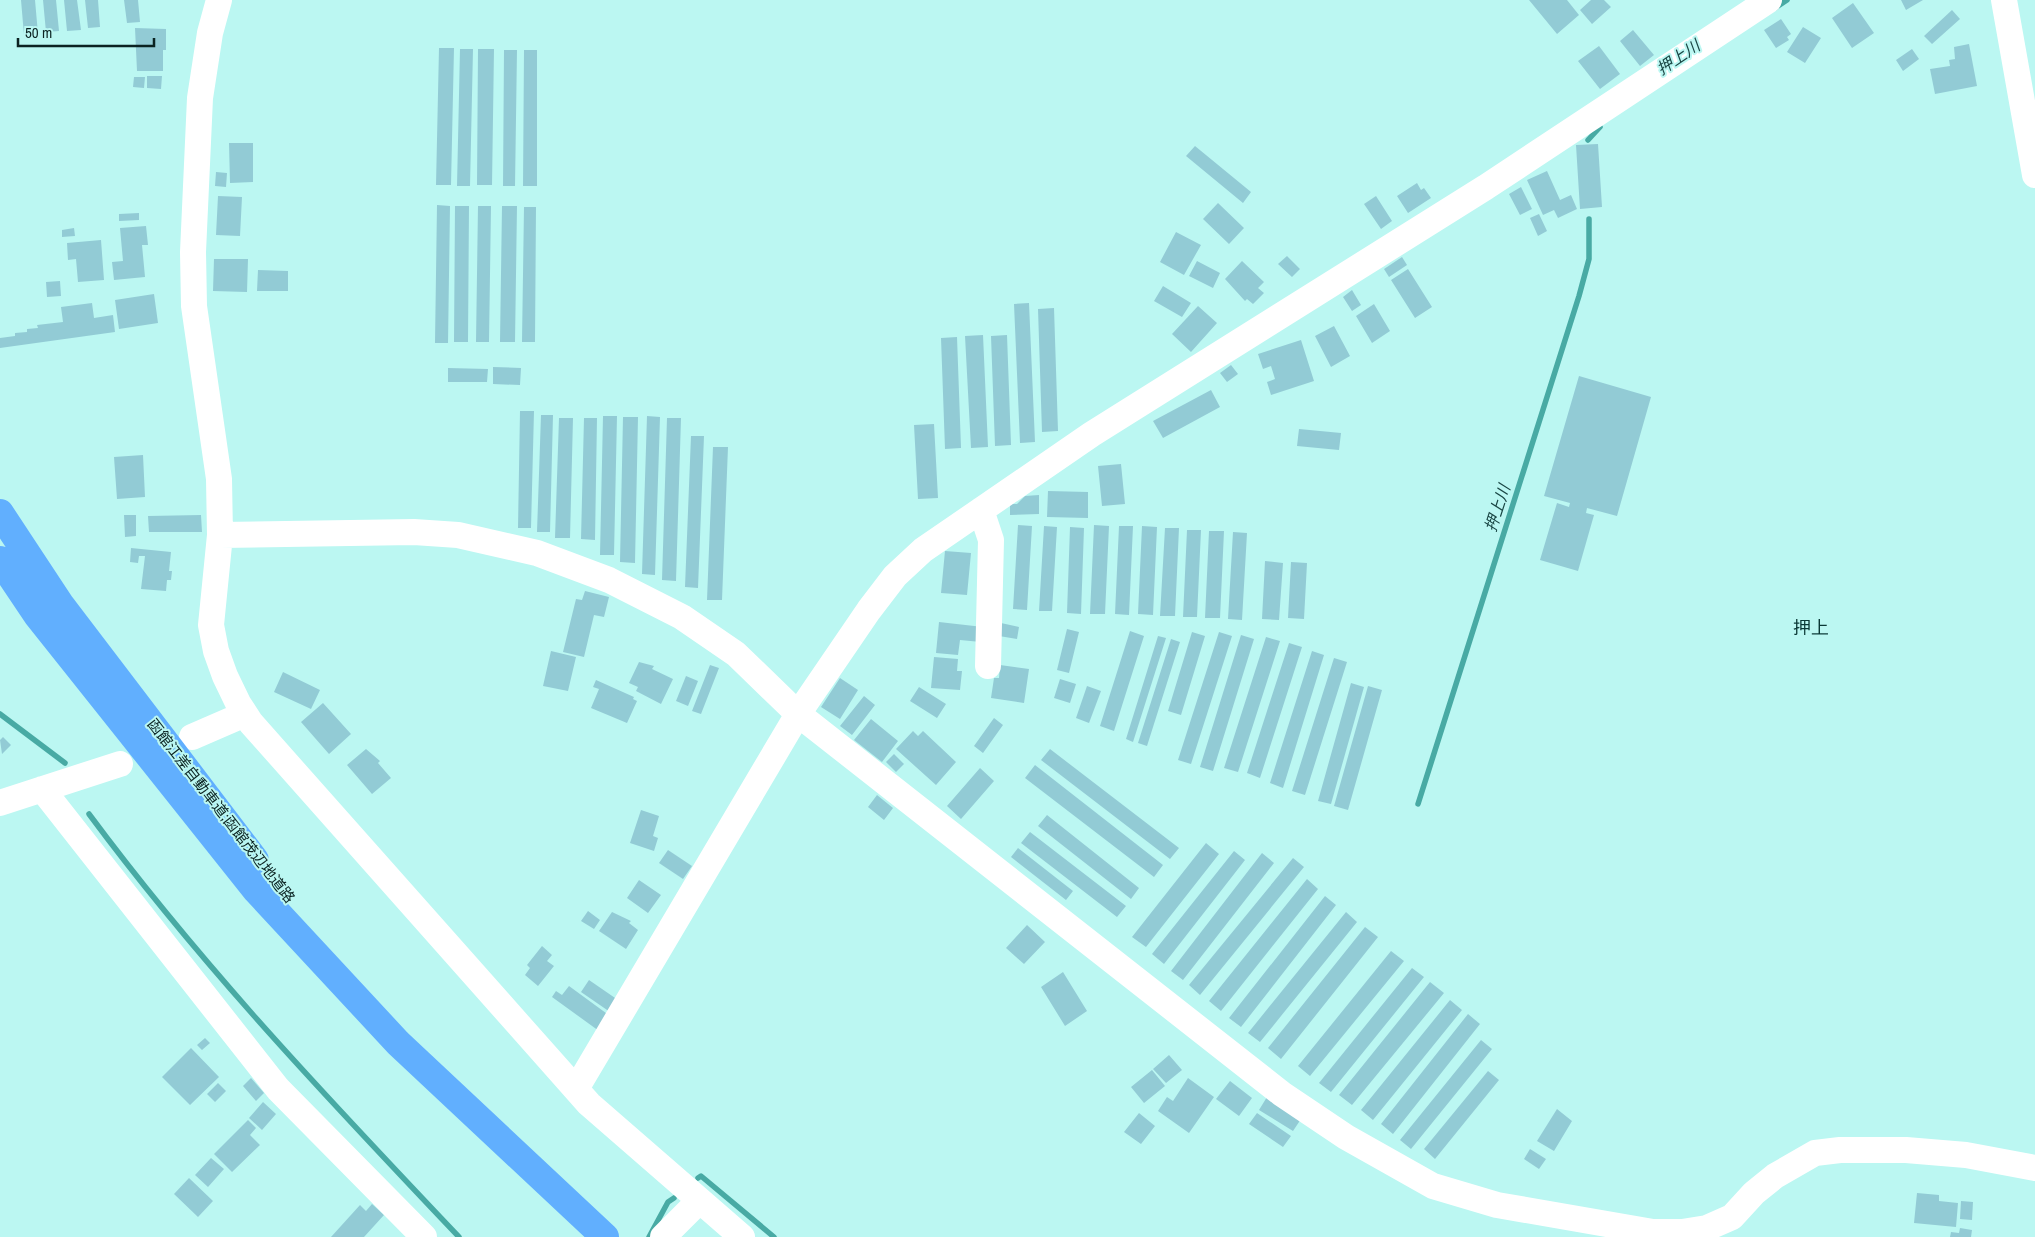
<svg xmlns="http://www.w3.org/2000/svg" width="2035" height="1237" viewBox="0 0 2035 1237" font-family="'Archivo Narrow','Noto Sans JP',sans-serif">
	<style>
		.lines { fill: none; stroke-linecap: round; stroke-linejoin: round }
		.stream { stroke: #48aaa4; stroke-width: 5.5 }
		.building { fill: #92cbd5 }
		.minor { stroke: #fff; stroke-width: 26 }
		.highway { stroke: #61affe; stroke-width: 28 }
		.labels { text-anchor: middle; stroke-width: 4; stroke-linejoin: round; paint-order: stroke }
		.street-label { font-size: 15px; fill: #0b2322; stroke: #bbf7f2 }
		.water-label { font-size: 16px; font-style: italic; fill: #1a4644; stroke: #bbf7f2 }
		.quarter-label { font-size: 18px; fill: #0a3836; stroke: #bbf7f2 }
	</style>
	<rect width="100%" height="100%" fill="#bbf7f2"/>
	<g class="lines">
		<!-- stream -->
		<path class="stream" d="M 1775,8 L 1787,0
			M 1588,140 L 1600,127
			M 0,714 L 65,763
			M 1418,804 L 1579,296 L 1589,259 L 1589,219
			M 89,814 C 201,965 330,1101 459,1237
			M 698,1178 L 701,1176 L 774,1237
			M 649,1237 L 668,1202 L 674,1198"/>
	</g>
	<!-- building -->
	<path class="building" d="M 21,0 L 35,0 L 38,34 L 24,35 Z
		M 43,0 L 56,0 L 59,31 L 46,32 Z
		M 64,0 L 77,0 L 81,30 L 67,31 Z
		M 85,0 L 98,0 L 100,27 L 88,28 Z
		M 124,0 L 138,0 L 140,22 L 127,23 Z
		M 1529,0 L 1567,0 L 1579,15 L 1557,34 Z
		M 1591,0 L 1604,0 L 1611,7 L 1592,24 L 1580,10 Z
		M 1901,0 L 1923,0 L 1906,10 Z
		M 1853,3 L 1874,33 L 1852,48 L 1832,18 Z
		M 1952,10 L 1960,19 L 1932,44 L 1924,36 Z
		M 1781,19 L 1791,34 L 1787,37 L 1789,40 L 1776,48 L 1764,30 Z
		M 1803,27 L 1821,38 L 1805,63 L 1787,52 Z
		M 135,28 L 166,29 L 166,50 L 163,50 L 163,71 L 137,71 Z
		M 1633,30 L 1654,55 L 1640,66 L 1620,41 Z
		M 1969,44 L 1977,86 L 1935,94 L 1930,69 L 1950,66 L 1949,60 L 1955,59 L 1954,47 Z
		M 1599,46 L 1620,74 L 1600,89 L 1578,61 Z
		M 439,48 L 454,48 L 451,185 L 436,185 Z
		M 460,49 L 473,49 L 470,186 L 457,186 Z
		M 478,49 L 494,49 L 492,185 L 477,185 Z
		M 1912,49 L 1919,59 L 1903,71 L 1896,60 Z
		M 504,50 L 517,50 L 515,186 L 503,186 Z
		M 524,50 L 537,50 L 537,186 L 523,186 Z
		M 147,76 L 162,76 L 161,89 L 147,88 Z
		M 134,77 L 145,77 L 144,88 L 133,87 Z
		M 229,143 L 253,143 L 253,182 L 230,183 Z
		M 1598,144 L 1602,207 L 1580,209 L 1576,145 Z
		M 1195,146 L 1251,192 L 1243,203 L 1186,156 Z
		M 1547,171 L 1560,200 L 1571,195 L 1577,209 L 1558,218 L 1554,210 L 1543,215 L 1527,180 Z
		M 216,172 L 227,173 L 226,187 L 215,186 Z
		M 1417,183 L 1421,190 L 1424,188 L 1431,198 L 1408,213 L 1397,196 Z
		M 1521,187 L 1532,209 L 1520,215 L 1509,194 Z
		M 218,196 L 242,197 L 240,236 L 216,235 Z
		M 1376,196 L 1392,221 L 1381,229 L 1364,204 Z
		M 1218,203 L 1244,228 L 1229,244 L 1203,219 Z
		M 437,205 L 450,206 L 448,343 L 435,343 Z
		M 455,206 L 469,206 L 468,342 L 454,342 Z
		M 478,206 L 491,206 L 489,342 L 476,342 Z
		M 502,206 L 517,206 L 515,342 L 500,342 Z
		M 524,207 L 536,207 L 535,342 L 522,342 Z
		M 139,213 L 139,220 L 119,221 L 119,214 Z
		M 1539,214 L 1547,231 L 1538,236 L 1530,218 Z
		M 146,226 L 148,245 L 142,245 L 145,277 L 114,280 L 112,262 L 123,261 L 120,228 Z
		M 74,228 L 75,236 L 62,237 L 62,230 Z
		M 1176,232 L 1201,245 L 1184,275 L 1160,262 Z
		M 101,240 L 104,280 L 78,282 L 76,259 L 68,260 L 67,243 Z
		M 1287,256 L 1300,269 L 1292,277 L 1278,264 Z
		M 1402,257 L 1407,265 L 1389,277 L 1384,269 Z
		M 214,259 L 248,259 L 247,292 L 213,291 Z
		M 1197,261 L 1220,273 L 1213,288 L 1189,276 Z
		M 1242,261 L 1264,282 L 1258,288 L 1264,293 L 1253,304 L 1247,299 L 1245,301 L 1225,279 Z
		M 1408,269 L 1432,307 L 1415,318 L 1391,280 Z
		M 258,270 L 288,271 L 288,291 L 257,291 Z
		M 60,281 L 61,296 L 47,297 L 46,282 Z
		M 1163,286 L 1191,303 L 1182,317 L 1154,301 Z
		M 1352,290 L 1361,305 L 1352,311 L 1343,297 Z
		M 154,294 L 158,323 L 119,329 L 115,300 Z
		M 92,303 L 94,318 L 113,315 L 115,332 L 0,348 L 0,338 L 15,336 L 15,333 L 27,332 L 27,329 L 38,328 L 37,325 L 63,322 L 61,307 Z
		M 1029,303 L 1035,442 L 1020,443 L 1014,304 Z
		M 1374,304 L 1390,331 L 1372,343 L 1356,316 Z
		M 1198,306 L 1217,323 L 1191,352 L 1172,334 Z
		M 1054,308 L 1058,431 L 1042,432 L 1038,309 Z
		M 1334,326 L 1350,356 L 1331,367 L 1315,336 Z
		M 983,335 L 988,447 L 971,448 L 965,336 Z
		M 1007,335 L 1011,445 L 995,446 L 991,336 Z
		M 957,337 L 961,448 L 945,449 L 941,338 Z
		M 1301,340 L 1314,381 L 1271,395 L 1267,382 L 1275,379 L 1271,366 L 1263,369 L 1258,354 Z
		M 1231,365 L 1238,374 L 1227,382 L 1220,373 Z
		M 493,367 L 521,368 L 520,385 L 493,384 Z
		M 448,368 L 488,369 L 487,382 L 448,382 Z
		M 1579,376 L 1651,397 L 1617,516 L 1587,508 L 1586,513 L 1594,515 L 1578,571 L 1540,560 L 1557,503 L 1569,507 L 1570,503 L 1544,496 Z
		M 1211,390 L 1220,407 L 1163,438 L 1153,421 Z
		M 520,411 L 534,411 L 531,528 L 518,528 Z
		M 541,415 L 553,415 L 550,532 L 537,532 Z
		M 603,416 L 617,416 L 614,555 L 600,555 Z
		M 647,416 L 660,417 L 655,575 L 642,574 Z
		M 623,417 L 638,417 L 635,563 L 620,562 Z
		M 559,418 L 573,418 L 570,538 L 555,538 Z
		M 584,418 L 597,418 L 595,540 L 581,539 Z
		M 667,418 L 681,418 L 676,581 L 662,580 Z
		M 934,424 L 938,498 L 918,499 L 914,425 Z
		M 1299,429 L 1341,433 L 1339,450 L 1297,446 Z
		M 691,436 L 704,436 L 698,588 L 685,587 Z
		M 713,447 L 728,447 L 722,600 L 707,600 Z
		M 143,455 L 145,497 L 117,499 L 114,457 Z
		M 1121,464 L 1125,504 L 1102,506 L 1098,466 Z
		M 1048,491 L 1088,492 L 1088,518 L 1047,517 Z
		M 1039,495 L 1039,514 L 1010,515 L 1010,504 L 1017,504 L 1025,496 Z
		M 124,515 L 136,515 L 136,536 L 125,537 Z
		M 201,515 L 202,532 L 149,532 L 148,516 Z
		M 1018,525 L 1032,526 L 1027,610 L 1013,609 Z
		M 1094,525 L 1109,526 L 1105,614 L 1090,614 Z
		M 1044,526 L 1057,527 L 1052,611 L 1039,611 Z
		M 1119,526 L 1133,526 L 1129,615 L 1115,614 Z
		M 1142,526 L 1157,527 L 1153,615 L 1138,614 Z
		M 1070,527 L 1084,528 L 1081,614 L 1067,613 Z
		M 1165,528 L 1179,528 L 1175,616 L 1160,616 Z
		M 1187,530 L 1201,530 L 1197,617 L 1183,617 Z
		M 1209,531 L 1224,531 L 1220,618 L 1205,618 Z
		M 1233,532 L 1247,533 L 1242,620 L 1228,619 Z
		M 131,548 L 171,552 L 169,571 L 172,571 L 171,580 L 167,580 L 166,591 L 141,589 L 145,556 L 139,556 L 138,563 L 130,562 Z
		M 945,551 L 971,553 L 967,595 L 941,593 Z
		M 1265,561 L 1283,563 L 1279,620 L 1262,619 Z
		M 1291,562 L 1307,563 L 1304,619 L 1288,618 Z
		M 585,591 L 609,597 L 604,617 L 594,615 L 584,657 L 563,652 L 576,599 L 582,600 Z
		M 939,622 L 983,627 L 981,642 L 960,640 L 958,655 L 936,653 Z
		M 1001,623 L 1019,627 L 1017,639 L 999,636 Z
		M 1067,629 L 1079,632 L 1069,673 L 1057,670 Z
		M 1130,631 L 1144,636 L 1114,731 L 1100,726 Z
		M 1192,632 L 1205,636 L 1181,715 L 1168,711 Z
		M 1219,632 L 1232,636 L 1191,764 L 1178,760 Z
		M 1241,635 L 1254,639 L 1213,771 L 1200,767 Z
		M 1158,636 L 1166,638 L 1133,742 L 1126,739 Z
		M 1266,637 L 1280,641 L 1238,772 L 1224,768 Z
		M 1171,639 L 1180,642 L 1147,746 L 1138,743 Z
		M 1289,643 L 1302,647 L 1260,778 L 1247,773 Z
		M 551,651 L 576,657 L 568,691 L 543,686 Z
		M 1312,651 L 1324,655 L 1283,788 L 1270,783 Z
		M 934,657 L 958,659 L 957,671 L 962,671 L 960,690 L 931,688 Z
		M 1334,658 L 1347,662 L 1305,795 L 1292,791 Z
		M 639,662 L 654,666 L 652,669 L 673,679 L 661,704 L 636,691 L 638,687 L 629,683 Z
		M 710,665 L 719,668 L 701,714 L 692,711 Z
		M 1000,665 L 1029,669 L 1024,703 L 991,698 L 994,678 L 999,678 Z
		M 283,672 L 320,690 L 311,709 L 274,692 Z
		M 686,676 L 698,681 L 688,706 L 676,701 Z
		M 840,678 L 858,690 L 840,719 L 821,707 Z
		M 1060,679 L 1076,684 L 1070,703 L 1054,698 Z
		M 596,680 L 634,697 L 633,699 L 637,701 L 627,723 L 591,708 L 599,689 L 593,687 Z
		M 1351,683 L 1364,687 L 1331,804 L 1318,801 Z
		M 1087,686 L 1101,691 L 1089,723 L 1076,718 Z
		M 1368,686 L 1382,690 L 1348,810 L 1334,806 Z
		M 919,687 L 946,704 L 937,718 L 910,701 Z
		M 864,696 L 875,705 L 852,735 L 840,726 Z
		M 323,703 L 351,734 L 329,754 L 301,722 Z
		M 994,718 L 1003,725 L 983,753 L 974,746 Z
		M 871,719 L 898,741 L 882,762 L 854,740 Z
		M 913,731 L 918,736 L 923,731 L 956,762 L 936,785 L 896,749 Z
		M 3,737 L 11,745 L 2,754 L 0,740 Z
		M 366,749 L 380,761 L 378,763 L 391,778 L 372,794 L 347,765 Z
		M 1050,749 L 1179,848 L 1170,859 L 1041,760 Z
		M 894,754 L 904,764 L 896,772 L 886,762 Z
		M 1035,765 L 1163,865 L 1154,877 L 1025,778 Z
		M 980,768 L 994,781 L 961,819 L 947,806 Z
		M 877,795 L 893,808 L 884,820 L 868,807 Z
		M 641,810 L 659,816 L 653,836 L 658,838 L 654,851 L 630,843 Z
		M 1047,815 L 1139,888 L 1131,899 L 1038,826 Z
		M 1030,832 L 1126,906 L 1117,917 L 1021,843 Z
		M 1206,843 L 1219,854 L 1146,947 L 1132,937 Z
		M 1018,848 L 1073,891 L 1066,900 L 1011,857 Z
		M 668,850 L 692,866 L 683,879 L 659,863 Z
		M 1234,851 L 1245,860 L 1164,964 L 1152,954 Z
		M 1262,853 L 1274,863 L 1183,980 L 1171,971 Z
		M 1293,858 L 1304,867 L 1200,995 L 1189,985 Z
		M 1307,879 L 1318,889 L 1221,1011 L 1209,1001 Z
		M 639,880 L 661,895 L 648,913 L 627,898 Z
		M 1325,896 L 1336,905 L 1241,1027 L 1229,1018 Z
		M 588,911 L 600,920 L 594,929 L 581,921 Z
		M 612,912 L 631,921 L 629,923 L 638,930 L 626,949 L 599,931 Z
		M 1346,912 L 1357,922 L 1260,1042 L 1248,1033 Z
		M 1027,925 L 1045,942 L 1024,964 L 1006,948 Z
		M 1365,927 L 1378,937 L 1281,1059 L 1268,1048 Z
		M 542,946 L 552,955 L 547,961 L 554,966 L 538,986 L 525,975 L 530,968 L 527,965 Z
		M 1391,951 L 1404,961 L 1310,1076 L 1298,1066 Z
		M 1412,968 L 1424,977 L 1331,1092 L 1319,1083 Z
		M 1063,972 L 1087,1011 L 1065,1026 L 1041,987 Z
		M 589,980 L 618,1000 L 610,1012 L 581,992 Z
		M 1430,982 L 1444,993 L 1352,1105 L 1339,1095 Z
		M 569,986 L 610,1016 L 599,1031 L 552,997 L 556,991 L 562,995 Z
		M 1450,1000 L 1462,1010 L 1373,1120 L 1361,1110 Z
		M 1468,1014 L 1480,1024 L 1393,1134 L 1381,1124 Z
		M 205,1038 L 210,1043 L 202,1050 L 197,1045 Z
		M 1481,1040 L 1492,1049 L 1411,1149 L 1400,1140 Z
		M 191,1048 L 219,1077 L 190,1105 L 162,1077 Z
		M 1169,1055 L 1182,1070 L 1166,1083 L 1153,1069 Z
		M 1152,1070 L 1165,1086 L 1144,1103 L 1131,1087 Z
		M 1488,1071 L 1499,1080 L 1435,1159 L 1424,1149 Z
		M 251,1078 L 264,1093 L 256,1101 L 243,1086 Z
		M 1188,1078 L 1214,1097 L 1189,1133 L 1158,1111 L 1167,1097 L 1173,1101 Z
		M 1230,1081 L 1252,1098 L 1239,1116 L 1216,1099 Z
		M 218,1083 L 226,1091 L 215,1102 L 207,1094 Z
		M 1267,1097 L 1301,1119 L 1293,1131 L 1259,1110 Z
		M 263,1102 L 276,1114 L 262,1130 L 249,1118 Z
		M 1557,1109 L 1572,1121 L 1554,1151 L 1537,1141 Z
		M 1139,1113 L 1155,1126 L 1141,1144 L 1124,1132 Z
		M 1257,1113 L 1291,1136 L 1283,1147 L 1249,1124 Z
		M 248,1120 L 256,1128 L 250,1135 L 260,1145 L 232,1172 L 214,1154 Z
		M 1530,1149 L 1546,1159 L 1539,1169 L 1524,1159 Z
		M 211,1158 L 224,1169 L 208,1187 L 195,1175 Z
		M 189,1178 L 213,1201 L 198,1217 L 174,1194 Z
		M 1917,1193 L 1939,1195 L 1939,1201 L 1958,1203 L 1956,1227 L 1914,1223 Z
		M 1961,1201 L 1973,1202 L 1972,1220 L 1960,1219 Z
		M 372,1204 L 384,1215 L 364,1237 L 331,1237 L 360,1205 L 366,1211 Z
		M 1960,1228 L 1972,1230 L 1971,1237 L 1950,1237 L 1951,1232 L 1959,1233 Z"/>
	<g class="lines">
		<!-- minor -->
		<path class="minor" d="M 219,0 L 210,33 L 200,98 L 193,252 L 194,306 L 219,479 L 220,535 L 211,625 L 216,651 L 225,676 L 238,703 L 251,723 L 589,1104 L 742,1237
			M 2004,0 L 2035,175
			M 981,510 L 991,540 L 988,666
			M 220,535 L 414,532 L 458,535 L 537,553 L 609,580 L 682,617 L 736,654 L 798,714 L 1282,1094 L 1346,1137 L 1433,1186 L 1497,1205 L 1653,1232 L 1682,1232 L 1707,1228 L 1732,1217 L 1754,1193 L 1775,1176 L 1815,1153 L 1840,1150 L 1906,1150 L 1966,1155 L 2035,1168
			M 192,737 L 245,714
			M 42,789 L 278,1089 L 424,1237
			M 0,803 L 120,764
			M 576,1089 L 798,714 L 869,610 L 895,576 L 923,550 L 1092,434 L 1486,187 L 1769,0
			M 663,1237 L 699,1201"/>
		<!-- highway -->
		<path class="highway" d="M 0,513 L 60,604 L 255,860
			M 0,560 L 37,615 L 256,890 L 398,1043 L 605,1237"/>
	</g>
	<g class="labels">
		<!-- street labels -->
		<g class="street-label">
			<text transform="translate(221 811) rotate(52)" y="5">函館江差自動車道;函館茂辺地道路</text>
		</g>
		<!-- water labels -->
		<g class="water-label">
			<text transform="translate(1678 57) rotate(-34)" y="6">押上川</text>
			<text transform="translate(1497 508) rotate(-72)" y="6">押上川</text>
		</g>
		<!-- quarter labels -->
		<g class="quarter-label">
			<text x="1811" y="634">押上</text>
		</g>
	</g>
	<!-- scale -->
	<path d="M18 38v8h136v-8" fill="none" stroke="#0b2322" stroke-width="2.5"/>
	<text x="25" y="38" font-size="15" fill="#0b2322" stroke="#bbf7f2" stroke-width="4" paint-order="stroke">50 m</text>
</svg>
